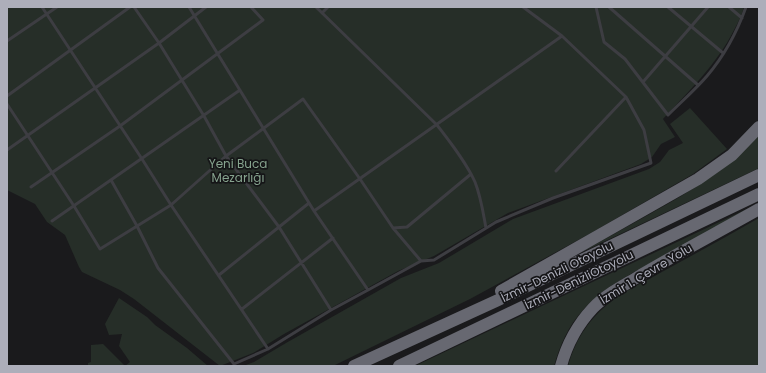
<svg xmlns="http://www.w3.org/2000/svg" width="766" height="373" viewBox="0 0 766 373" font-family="Poppins,sans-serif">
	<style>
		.green { fill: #262e28 }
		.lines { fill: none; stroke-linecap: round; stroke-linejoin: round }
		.lane { stroke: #3d3d42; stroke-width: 3 }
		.highway { stroke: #676871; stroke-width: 12 }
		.labels { text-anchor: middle; stroke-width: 3.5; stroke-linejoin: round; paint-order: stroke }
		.park-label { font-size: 12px; fill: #86a38e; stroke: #151517 }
		.street-label { font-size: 12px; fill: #adaeba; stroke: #151517 }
	</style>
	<rect width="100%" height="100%" fill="#1a1a1c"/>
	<!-- green -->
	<path class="green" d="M 7,7 L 744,7 C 742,15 738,22 734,30 C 717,64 689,91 663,119 L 675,137 L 661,144 L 652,157 L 641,164 L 508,213 L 434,256 L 398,271 L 284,334 L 253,353 L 220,366 L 134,299 L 120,290 L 82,272 L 79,267 L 65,235 L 47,222 L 35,204 L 7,190 Z
		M 690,108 L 727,149 L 693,174 L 591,233 L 470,299 L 333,366 L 243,366 L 254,362 L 286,343 L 401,278 L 439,263 L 513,219 L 649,169 L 660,162 L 669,150 L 683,143 L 670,124 Z
		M 759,135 L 759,168 L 578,254 C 602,241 626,227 650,214 C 689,192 729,169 759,135 Z
		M 751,207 C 722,223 694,240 666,255 C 637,271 605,285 583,310 C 568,326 560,345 554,366 L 415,366 Z
		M 759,218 L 759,366 L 568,366 C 574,343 588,320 607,305 C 621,292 643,283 660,273 C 693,255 726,237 759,218 Z
		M 119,298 L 147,317 L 155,325 L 187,348 L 208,366 L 88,366 L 88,363 L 91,362 L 91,345 L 103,344 L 125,366 L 130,362 L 119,346 L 122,334 L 109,335 L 105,324 Z"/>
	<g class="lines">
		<!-- lane -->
		<path class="lane" d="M 42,7 L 142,159 L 171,205 L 268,349
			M 134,7 L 159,43 L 204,116 L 226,156 L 279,227 L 331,310
			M 189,7 L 314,211 L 562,36
			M 316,7 L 437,125 C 450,142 466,162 475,182 C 481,197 483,212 486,228
			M 523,7 L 562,36 L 626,97 L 556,171
			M 596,7 L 604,42 L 625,59 L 668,115 C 681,102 695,90 707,76 C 724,56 737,32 746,7
			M 609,7 L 698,85
			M 668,7 L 723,53
			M 729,7 L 742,18
			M 322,13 L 328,7
			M 7,41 L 57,7
			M 643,82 L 708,7
			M 7,96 L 130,7
			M 7,104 L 74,206 L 100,249 L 171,205 L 226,156 L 303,99 L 360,179 L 393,228 L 407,227 L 471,174
			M 7,150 L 159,43 L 206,7
			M 111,180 L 137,226 L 158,268 L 234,364 L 268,349 L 331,310 L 368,290
			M 31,187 L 120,126 L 263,20 L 251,7
			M 314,211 L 368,290 L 421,261
			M 52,221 L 240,90
			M 393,228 L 421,261 L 434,260 L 496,222 L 553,198 L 651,163 L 644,130 L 626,97
			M 219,275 L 309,203
			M 242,309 L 333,238"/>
		<!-- highway -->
		<path class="highway" d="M 501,291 L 698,179 L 732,155 L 759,127
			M 354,366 L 496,301 L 759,175
			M 399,366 L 759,194
			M 561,366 C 567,344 578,324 593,308 C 606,294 625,285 641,275 C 680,252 720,231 759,209"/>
	</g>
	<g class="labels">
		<!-- park labels -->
		<g class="park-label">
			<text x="238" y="168">Yeni Buca<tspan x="238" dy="14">Mezarlığı</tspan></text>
		</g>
		<!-- street labels -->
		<g class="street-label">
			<text transform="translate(557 272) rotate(-26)" y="4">İzmir-Denizli Otoyolu</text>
			<text transform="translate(646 274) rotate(-31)" y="4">İzmir 1. Çevre Yolu</text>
			<text transform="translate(579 280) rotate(-26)" y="4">İzmir-DenizliOtoyolu</text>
		</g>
	</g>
	<!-- border -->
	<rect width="766" height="373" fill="none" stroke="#adaeba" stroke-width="16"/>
</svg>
